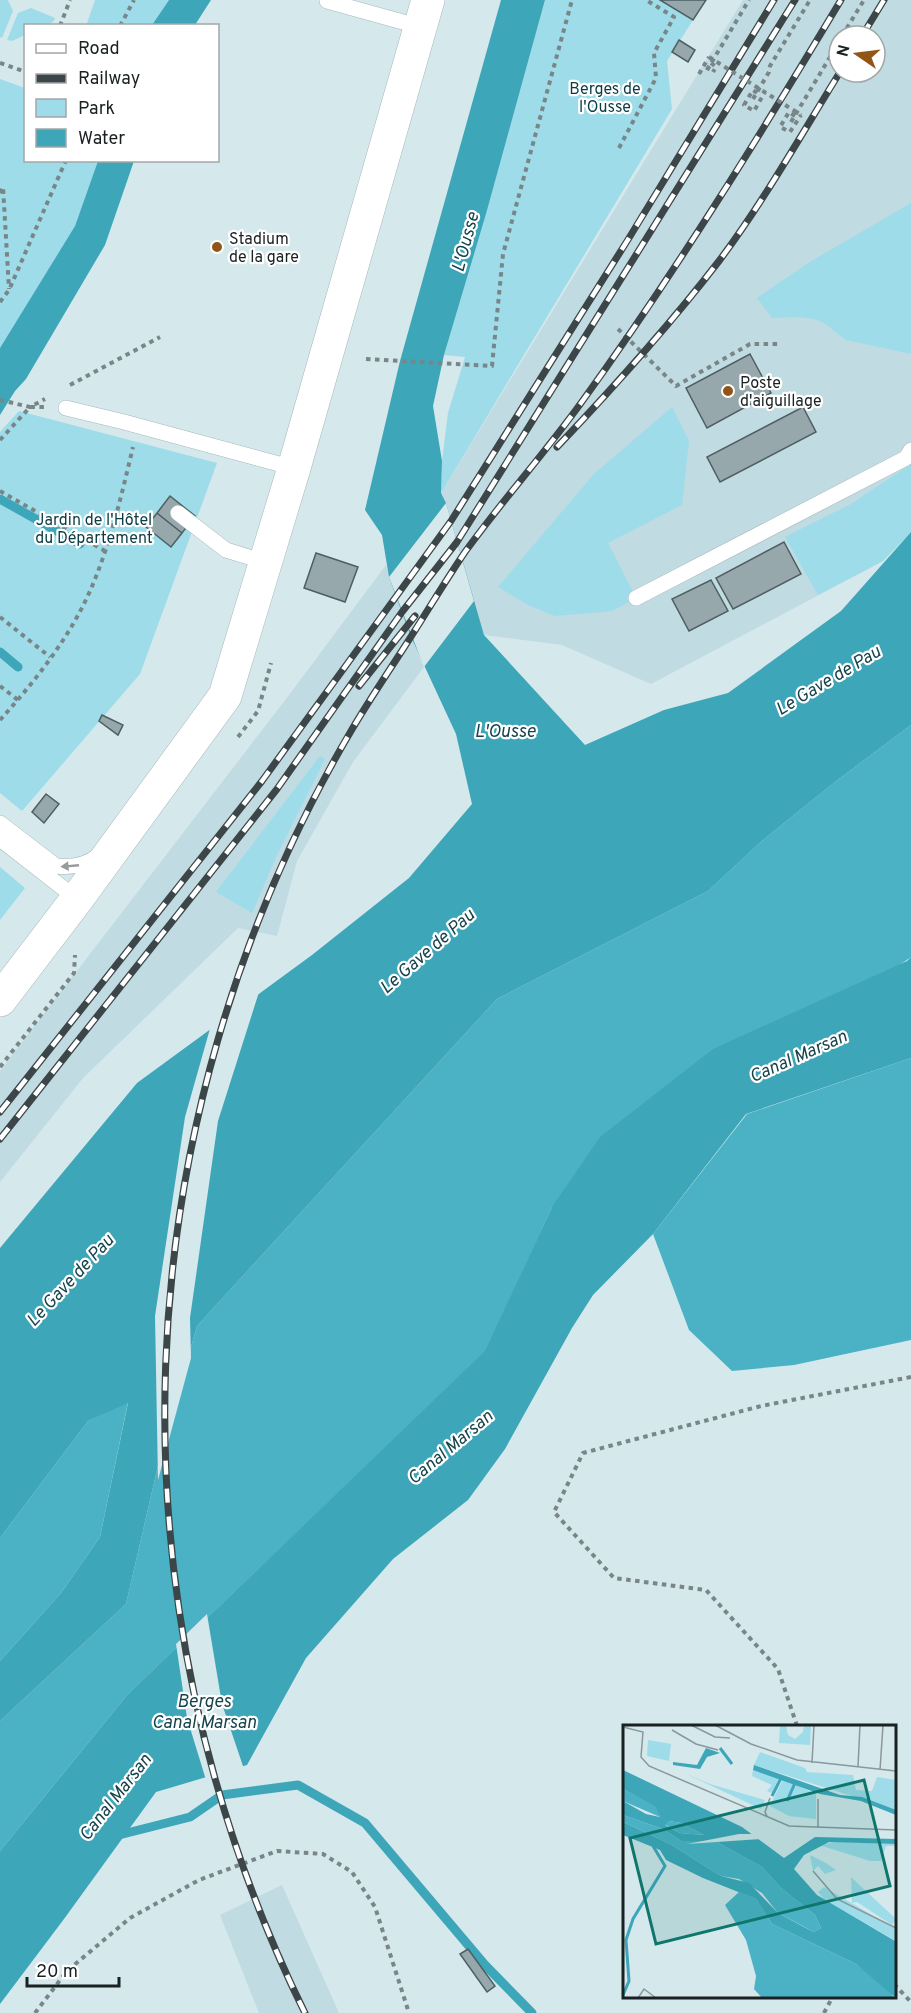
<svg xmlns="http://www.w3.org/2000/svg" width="911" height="2013" viewBox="0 0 911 2013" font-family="Overpass,sans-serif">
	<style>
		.built { fill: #c0dbe1; fill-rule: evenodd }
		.green { fill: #9edce9 }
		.forest { fill: #4bb2c5 }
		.water { fill: #3da6b9 }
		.pier { fill: #d5e8ec }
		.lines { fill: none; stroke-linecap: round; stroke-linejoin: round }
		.stream { stroke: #3da6b9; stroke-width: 9 }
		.building { fill: #96a8ac; stroke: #4e5e61; stroke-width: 1.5 }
		.lane-casing { stroke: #a6b8bb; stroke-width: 16 }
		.secondary-casing { stroke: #a6b8bb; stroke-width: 34 }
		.path { stroke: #798688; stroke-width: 4; stroke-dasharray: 4.5 4.5; stroke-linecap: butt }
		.lane { stroke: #fff; stroke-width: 15 }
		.secondary { stroke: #fff; stroke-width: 33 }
		.rail-casing { stroke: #3c4547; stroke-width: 7 }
		.rail { stroke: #fff; stroke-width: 4.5; stroke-dasharray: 14; stroke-linecap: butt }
		.path-bridge { stroke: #798688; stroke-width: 4; stroke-dasharray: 4.5 4.5; stroke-linecap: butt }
		.oneway { fill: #989b9c }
		.poi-dot { fill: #915516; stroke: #fff; stroke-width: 2 }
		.labels { text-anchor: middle; stroke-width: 4.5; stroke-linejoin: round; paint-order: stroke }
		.park-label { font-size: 16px; fill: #0c3c44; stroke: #fff }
		.poi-label { font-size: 16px; fill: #1a2122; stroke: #fff; text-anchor: start }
		.water-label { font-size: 18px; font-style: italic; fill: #16444c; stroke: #fff }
		.inset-river { fill: none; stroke: #3da6b9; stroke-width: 3 }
		.inset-road { fill: none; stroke: #8a989b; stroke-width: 1.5 }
		.view { fill: #0f766e; fill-opacity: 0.15; stroke: #0f766e; stroke-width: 3 }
		.inset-edge { fill: none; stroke: #1a2122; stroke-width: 3 }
	</style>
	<rect width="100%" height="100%" fill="#d5e8ec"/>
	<!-- built -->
	<path class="built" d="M 743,0 L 911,0 L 911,532 L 883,561 L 651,684 L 562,645 L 484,635 L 441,493 ZM 839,36 L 875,36 L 875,72 L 839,72 Z
		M 386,565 L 411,637 L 424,667 L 353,762 L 297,861 L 277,936 L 238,928 L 83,1078 L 0,1182 L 0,1071 L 286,699 Z
		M 282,1885 L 339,2013 L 259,2013 L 220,1915 Z"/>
	<!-- green -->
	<path class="green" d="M 0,0 L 8,0 L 13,11 L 2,38 L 0,37 Z
		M 95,0 L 169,0 L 152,25 L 86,26 Z
		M 545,0 L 660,0 L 693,20 L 667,61 L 672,109 L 441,493 L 442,461 L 448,413 L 465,357 L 444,355 L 486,214 Z
		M 31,8 L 55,18 L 53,22 L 46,25 L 26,26 L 25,35 L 12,41 L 7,40 L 18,13 Z
		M 0,79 L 25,88 L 26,160 L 98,161 L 75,226 L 0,348 Z
		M 911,203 L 911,354 L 846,340 L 824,323 L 814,319 L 798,317 L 772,318 L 757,298 L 808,263 Z
		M 672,407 L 689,441 L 682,505 L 608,543 L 636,598 L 612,611 L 555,616 L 528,605 L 498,587 L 593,475 Z
		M 19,411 L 217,463 L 140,674 L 22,811 L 0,793 L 0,432 Z
		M 911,464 L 911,532 L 883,561 L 818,595 L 785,537 L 851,504 Z
		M 320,756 L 325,759 L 277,855 L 252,913 L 216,892 Z
		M 0,867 L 25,888 L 0,920 Z"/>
	<!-- forest -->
	<path class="forest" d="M 911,725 L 911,957 L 552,1207 L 486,1351 L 128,1694 L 0,1851 L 0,1721 L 126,1604 L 160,1457 L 197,1326 L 497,999 L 708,891 L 763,840 L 835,782 Z
		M 911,1058 L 911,1340 L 794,1365 L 732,1371 L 689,1330 L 653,1234 L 747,1114 Z
		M 128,1402 L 100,1537 L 61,1593 L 0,1661 L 0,1538 L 88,1421 Z"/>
	<!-- water -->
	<path class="water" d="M 169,0 L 211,0 L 195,25 L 152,25 Z
		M 501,0 L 545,0 L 486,214 L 444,355 L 433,406 L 442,461 L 441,493 L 446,503 L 484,635 L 585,745 L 664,710 L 728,693 L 841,611 L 911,532 L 911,725 L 835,782 L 763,840 L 708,891 L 497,999 L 197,1326 L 160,1457 L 126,1604 L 0,1721 L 0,1661 L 61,1593 L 100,1537 L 128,1403 L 88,1421 L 0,1538 L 0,1248 L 137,1083 L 312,955 L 409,878 L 472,804 L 456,734 L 411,637 L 389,577 L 382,535 L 365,510 L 400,361 Z
		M 98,161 L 134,161 L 105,245 L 26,379 L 15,391 L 0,415 L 0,348 L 75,226 Z
		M 911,957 L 911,1058 L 746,1114 L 653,1234 L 593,1295 L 572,1328 L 505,1449 L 468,1500 L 393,1559 L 306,1658 L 247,1765 L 156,1792 L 64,1919 L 0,2004 L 0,1851 L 128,1694 L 485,1351 L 552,1207 L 600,1137 L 713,1049 L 907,961 Z"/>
	<!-- pier -->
	<path class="pier" d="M 446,503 L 474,601 L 424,667 L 389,577 Z
		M 260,989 L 218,1121 L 190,1318 L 191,1358 L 158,1480 L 155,1316 L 185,1117 L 211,1025 Z
		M 207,1614 L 222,1704 L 244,1769 L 206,1780 L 187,1718 L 176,1644 Z"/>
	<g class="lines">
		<!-- stream -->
		<path class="stream" d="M 0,499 L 80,544
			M 0,652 L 18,667
			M 115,1836 L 190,1817 L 222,1795 L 298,1785 L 365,1823 L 485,1965 L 532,2013"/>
	</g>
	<!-- building -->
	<path class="building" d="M 660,0 L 706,0 L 693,20 Z
		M 679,40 L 695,50 L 688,62 L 672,52 Z
		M 750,354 L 771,393 L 707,428 L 686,388 Z
		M 803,407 L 816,432 L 720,482 L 707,457 Z
		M 170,496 L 195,516 L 182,533 L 157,513 Z
		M 157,513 L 182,533 L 171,547 L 146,527 Z
		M 784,542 L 801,574 L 733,609 L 716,578 Z
		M 316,553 L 358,567 L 345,602 L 304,588 Z
		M 711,580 L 728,611 L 689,631 L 672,599 Z
		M 102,715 L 123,725 L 118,735 L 99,721 Z
		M 46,794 L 59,804 L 44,823 L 32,812 Z
		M 468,1949 L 495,1986 L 487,1992 L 460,1954 Z"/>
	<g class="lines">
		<!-- lane casing -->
		<g class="lane-casing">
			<path id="lane" d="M 327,1 L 421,27
				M 66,408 L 124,422 L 294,468
				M 178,513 L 226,550 L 265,562
				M 636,598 L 906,458 L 911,450
				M 0,823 L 56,866 C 72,868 86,865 98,856
				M 0,839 L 77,899"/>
		</g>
		<!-- secondary casing -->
		<g class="secondary-casing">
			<path id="secondary" d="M 0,1000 L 77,899 L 225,696 L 294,468 L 428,0"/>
		</g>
		<!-- path -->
		<path class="path" d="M 60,26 L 70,0
			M 120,26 L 134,0
			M 842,36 L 864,0
			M 0,63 L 26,72
			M 711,63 L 716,67 L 713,72
			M 707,70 L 749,0
			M 699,74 L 709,57
			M 757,93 L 753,90 L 744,105 L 754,111 L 765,92
			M 753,99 L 769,72 L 770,66 L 810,0
			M 795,116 L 789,112 L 780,127 L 790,132 L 801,115
			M 791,122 L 839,42
			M 619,148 L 656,78 L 654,53 L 674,17 L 646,0
			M 0,193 L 3,187 L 9,289
			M 0,302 L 9,290 L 66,160
			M 618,329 L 676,386 L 750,344 L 780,344
			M 366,359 L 492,366 L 503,254 L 572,0
			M 70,385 L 160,337
			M 0,400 L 30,407 L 45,399
			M 0,440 L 30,407 L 44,407
			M 0,491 L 105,551
			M 0,617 L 50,657
			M 0,686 L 18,700
			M 0,720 C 36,680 72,635 93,584 C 111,541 122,493 133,447
			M 238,737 L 258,711 L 271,663
			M 0,1067 L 74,973 L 75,955
			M 797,1726 L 778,1669 L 706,1590 L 614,1578 L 554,1512 L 583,1453 L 761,1406 L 911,1377
			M 894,1984 L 911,2002
			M 35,2013 L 67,1971 L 130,1918 L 199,1880 L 277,1851 L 323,1854 L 352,1872 L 375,1907 L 409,2013
			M 824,2013 L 833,1996"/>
		<!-- lane -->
		<use href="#lane" class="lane"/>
		<!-- secondary -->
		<use href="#secondary" class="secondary"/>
		<!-- rail casing -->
		<g class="rail-casing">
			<path id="rail" d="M 862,36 L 884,0
				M 557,447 C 614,387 669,326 719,261 C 764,201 801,135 840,72
				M 359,686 L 415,616
				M 0,1112 L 262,781 L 451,521 L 629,238 L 774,0
				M 0,1139 L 277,789 L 402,612 L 457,542 L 795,0
				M 305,2013 C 103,1604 120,1124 351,731 C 368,702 387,674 405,646 C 425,615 444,583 465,552 C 502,501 544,454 581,403 C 675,273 759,137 841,0"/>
		</g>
		<!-- rail -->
		<use href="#rail" class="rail"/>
		<!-- path-bridge -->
		<path class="path-bridge" d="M 709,57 L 801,115
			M 707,70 L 713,60"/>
	</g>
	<!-- one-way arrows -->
	<defs><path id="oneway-solid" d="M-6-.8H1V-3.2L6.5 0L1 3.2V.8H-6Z" transform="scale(1.5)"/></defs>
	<use class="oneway" href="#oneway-solid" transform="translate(70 866) rotate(175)"/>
	<!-- markers -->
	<g class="poi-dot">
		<circle cx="217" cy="247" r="6"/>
		<circle cx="728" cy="391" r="6"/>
	</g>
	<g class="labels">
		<!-- park labels -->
		<g class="park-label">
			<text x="605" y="94">Berges de<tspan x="605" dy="18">l'Ousse</tspan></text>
			<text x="94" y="525">Jardin de l'Hôtel<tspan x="94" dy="18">du Département</tspan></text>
		</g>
		<!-- poi labels -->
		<g class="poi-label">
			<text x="229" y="244">Stadium<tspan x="229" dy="18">de la gare</tspan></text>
			<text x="740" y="388">Poste<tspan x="740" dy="18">d'aiguillage</tspan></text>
		</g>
		<!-- water labels -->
		<g class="water-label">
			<text transform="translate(465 242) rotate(-75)" y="6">L'Ousse</text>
			<text transform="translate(828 680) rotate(-31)" y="6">Le Gave de Pau</text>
			<text x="505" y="737">L'Ousse</text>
			<text transform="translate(427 951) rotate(-41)" y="6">Le Gave de Pau</text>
			<text transform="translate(798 1056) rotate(-24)" y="6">Canal Marsan</text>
			<text transform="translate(70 1280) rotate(-47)" y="6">Le Gave de Pau</text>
			<text transform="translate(450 1447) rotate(-40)" y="6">Canal Marsan</text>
			<text x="204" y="1707">Berges<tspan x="204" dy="21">Canal Marsan</tspan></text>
			<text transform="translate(115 1797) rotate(-52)" y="6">Canal Marsan</text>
		</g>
	</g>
	<!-- overview -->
	<g transform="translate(623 1725)">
		<rect width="273" height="273" fill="#d5e8ec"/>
		<path d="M 157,0 L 163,0 L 165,10 L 172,14 L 180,7 L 181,0 L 188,0 L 187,20 L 156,18 ZM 25,15 L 48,19 L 46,36 L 24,31 ZM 137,27 L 182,43 L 184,47 L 230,50 L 233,65 L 249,66 L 254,52 L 273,55 L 273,85 L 131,40 ZM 130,45 L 156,52 L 149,68 L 144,66 L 149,60 L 129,51 ZM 59,47 L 87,59 L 142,75 L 138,84 ZM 160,54 L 193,69 L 193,94 L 166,91 L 147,81 ZM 212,117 L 273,119 L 273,121 L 263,121 L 258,136 L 247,136 L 196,120 ZM 187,130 L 203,138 L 213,145 L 202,149 L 195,141 L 190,146 ZM 228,152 L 273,194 L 269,200 L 234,177 L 229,178 ZM 201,162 L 273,204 L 273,216 L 201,174 L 195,167 Z" fill="#9edce9"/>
		<path d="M 0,64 L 34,82 L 37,92 L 0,76 ZM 0,90 L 40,104 L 58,116 L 92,116 L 139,142 L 158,163 L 192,190 L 198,203 L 191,207 L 155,188 L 139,168 L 116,154 L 98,151 L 47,119 L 0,97 ZM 46,96 L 58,98 L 81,110 L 57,108 L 41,99 ZM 116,167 L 133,174 L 149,199 L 233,239 L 266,264 L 271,273 L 139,273 L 131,264 L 133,251 L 123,215 L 102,180 Z" fill="#4bb2c5"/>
		<path d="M 83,23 L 97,28 L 84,32 L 77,44 L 50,40 L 50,37 L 74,40 ZM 131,40 L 217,70 L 239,72 L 273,85 L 273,90 L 238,76 L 197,69 L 130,45 ZM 0,45 L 119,102 L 161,133 L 192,112 L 273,114 L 273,119 L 206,117 L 181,130 L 171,144 L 194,170 L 272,216 L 273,273 L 233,239 L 149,199 L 133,174 L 80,153 L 43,135 L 37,125 L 0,110 L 0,97 L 47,119 L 98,151 L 126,158 L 155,188 L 179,201 L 191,207 L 198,203 L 192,190 L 158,163 L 139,142 L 92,116 L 58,116 L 40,104 L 0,90 L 0,76 L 23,89 L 37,92 L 33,82 L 0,64 ZM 46,96 L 58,98 L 81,110 L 57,108 L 42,100 Z" fill="#3da6b9" fill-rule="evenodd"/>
		<path d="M 116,109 L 132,109 L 138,114 L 64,119 Z" fill="#d5e8ec"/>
		<path class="inset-river" d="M 97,23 L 109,39M 149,71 L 159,51M 164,76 L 172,58M 0,270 L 6,256 L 3,215 L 10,194 L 42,141 L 30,121"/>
		<path class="inset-road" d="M 68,0 L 92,12 L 107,13M 92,0 L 128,19 L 174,35 L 273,46M 0,2 L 20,7 L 18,32 L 26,41 L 166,101 L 273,105M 49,5 L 73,19 L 95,25M 189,38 L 191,0M 235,42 L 237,0M 257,45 L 260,0M 144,91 L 142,87 L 147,73M 195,103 L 195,74M 190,146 L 214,174 L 273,203M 15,273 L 21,264 L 33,273"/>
		<path class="view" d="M 241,55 L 267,161 L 33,219 L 7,113 Z"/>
		<rect width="273" height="273" class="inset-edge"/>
	</g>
	<!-- legend -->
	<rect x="24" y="24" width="195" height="138" fill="#ffffff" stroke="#a3a6a7" stroke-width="1.5"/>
	<rect x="36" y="44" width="30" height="9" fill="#ffffff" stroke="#a3a6a7" stroke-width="1.5"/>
	<text x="78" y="54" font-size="18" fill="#1a2122">Road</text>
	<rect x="36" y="74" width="30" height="9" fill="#3c4547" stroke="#a3a6a7" stroke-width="1.5"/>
	<text x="78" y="84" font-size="18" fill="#1a2122">Railway</text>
	<rect x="36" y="99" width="30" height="18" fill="#9edce9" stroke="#a3a6a7" stroke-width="1.5"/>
	<text x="78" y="114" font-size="18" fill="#1a2122">Park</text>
	<rect x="36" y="129" width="30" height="18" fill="#3da6b9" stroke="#a3a6a7" stroke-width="1.5"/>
	<text x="78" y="144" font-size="18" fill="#1a2122">Water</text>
	<!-- north arrow -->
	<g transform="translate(857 54) rotate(284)"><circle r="28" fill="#ffffff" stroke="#a3a6a7" stroke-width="1.5"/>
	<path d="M0-4.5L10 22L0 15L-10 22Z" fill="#915516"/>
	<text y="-9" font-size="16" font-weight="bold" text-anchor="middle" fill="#1a2122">N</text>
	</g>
	<!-- scale -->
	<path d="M27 1977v9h92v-9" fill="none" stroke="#1a2122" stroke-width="3"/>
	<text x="36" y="1977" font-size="18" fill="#1a2122" stroke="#ffffff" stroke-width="4.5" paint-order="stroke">20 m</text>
</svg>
